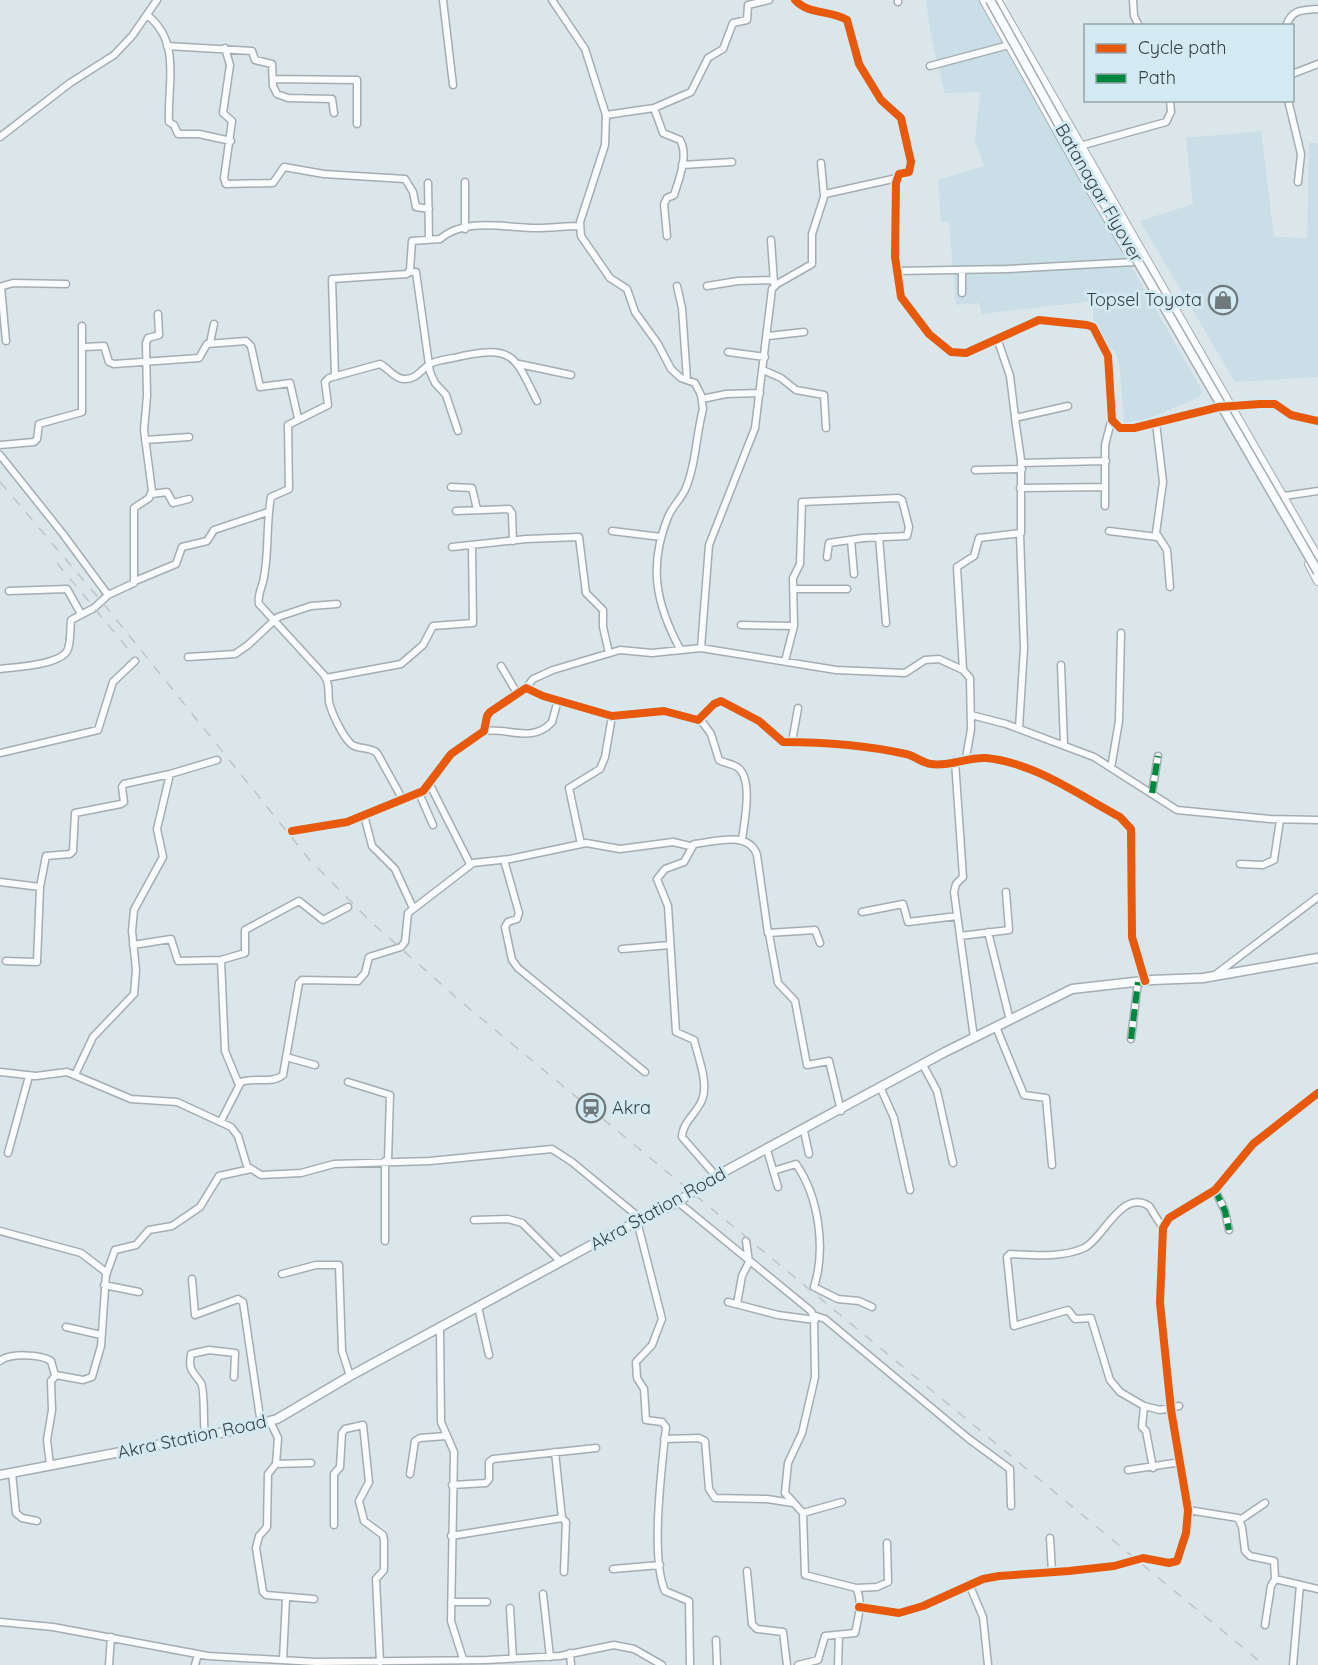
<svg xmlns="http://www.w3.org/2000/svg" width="1318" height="1665" viewBox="0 0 1318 1665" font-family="Quicksand,sans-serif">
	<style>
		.built { fill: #c9dee6 }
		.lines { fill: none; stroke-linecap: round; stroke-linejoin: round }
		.minor-casing { stroke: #a4adb1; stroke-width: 9 }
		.tertiary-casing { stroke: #a4adb1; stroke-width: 10 }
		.secondary-casing { stroke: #a4adb1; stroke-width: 11 }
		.minor { stroke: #fafbfc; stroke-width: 6 }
		.tertiary { stroke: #fafbfc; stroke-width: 8 }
		.secondary { stroke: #fafbfc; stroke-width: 8 }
		.rail { stroke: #c0c3c4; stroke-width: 1.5; stroke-dasharray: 10 10; stroke-linecap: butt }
		.secondary-bridge-casing { stroke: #a4adb1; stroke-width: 11; stroke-linecap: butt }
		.secondary-bridge { stroke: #fafbfc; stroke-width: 8 }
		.quiet { stroke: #00873e; stroke-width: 6; stroke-dasharray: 12 6; stroke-linecap: butt }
		.cycleway-casing { stroke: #d4eaf2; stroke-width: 11 }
		.cycleway { stroke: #e8590c; stroke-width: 8 }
		.labels { text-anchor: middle; stroke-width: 6; stroke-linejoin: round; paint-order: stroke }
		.street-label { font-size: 18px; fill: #353e41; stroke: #d4eaf2 }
		.poi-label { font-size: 18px; fill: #353e41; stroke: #d4eaf2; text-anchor: end }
	</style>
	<rect width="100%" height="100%" fill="#dbe6eb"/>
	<!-- built -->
	<path class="built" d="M 926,0 L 979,0 L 1203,392 L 1198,398 L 1147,419 L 1124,423 L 1120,368 L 1115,351 L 1093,336 L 1093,301 L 982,314 L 979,303 L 956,305 L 949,222 L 941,222 L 938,180 L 984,166 L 975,140 L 980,92 L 945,93 L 931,36 Z
		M 1261,131 L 1274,237 L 1307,238 L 1309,143 L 1318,143 L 1318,377 L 1235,382 L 1140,221 L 1193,204 L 1186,138 Z"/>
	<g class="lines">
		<!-- minor casing -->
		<g class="minor-casing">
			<path id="minor" d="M 443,0 L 453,85
				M 552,0 L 585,49 L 606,115 L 605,145 L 580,222 L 581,236 L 610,278 L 627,289 L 635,312 L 658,344 L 671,369 L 681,378 L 695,383 L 701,395 L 703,409 C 696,435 696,465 685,490 C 680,500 672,507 668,517 C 648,566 656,604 680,649
				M 795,0 C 808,15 831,10 847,20 L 859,64 L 881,100 L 901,118 L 911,162 L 909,172 L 899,174 L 896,183 L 895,257 L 901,297 L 929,334 L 951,352 L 966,353 L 1039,320 L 1087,325 L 1093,327 L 1108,356 L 1112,420 L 1120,428 L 1134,428 L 1219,407 L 1260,404 L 1275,404 L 1291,415 L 1318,421
				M 898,0 L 898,2
				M 1133,0 L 1134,16 L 1139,26
				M 147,15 C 182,42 167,85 169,122 L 174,125 L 178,134 L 199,134 L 231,141
				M 1286,26 C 1292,9 1302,10 1318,9
				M 167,46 L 252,51 L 255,60 L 272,64 L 273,86 L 277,94 L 288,98 L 332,99 L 334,113
				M 225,48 L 230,65 L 223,113 L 232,121 L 224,178 L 226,184 L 273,183 L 284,167 L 324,174 L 405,179 L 413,192 L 416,207 L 429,209
				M 930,66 L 1009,45
				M 1292,74 L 1318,64
				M 273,79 L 357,80 L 357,124
				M 1288,100 L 1301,154 L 1298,182
				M 654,108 L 663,133 L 680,140 C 689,155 679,179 674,195 L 667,198 L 664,204 L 667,236
				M 606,115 L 654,108 L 691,92 L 708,58 L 723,49 L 733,23 L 747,20 L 748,5 L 769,0
				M 0,137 L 70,83 L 114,55 L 132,36 L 157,0
				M 1080,146 L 1166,122 L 1171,112 L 1170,100
				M 821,163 L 824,196
				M 682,165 L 732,162
				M 465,182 L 465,229
				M 428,183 L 429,239
				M 771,240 L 774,283
				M 962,270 L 962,293
				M 896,271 L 1007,269 L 1134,262
				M 409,272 L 416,272 L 430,372 L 435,383 L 446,395 L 458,431
				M 677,286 L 682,308 L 687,380
				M 707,286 L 738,281 L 773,280
				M 0,287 L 13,283 L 66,284
				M 1,287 L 6,341
				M 768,336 L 804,332
				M 997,338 L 1010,376 L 1015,417
				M 210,343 L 214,324
				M 84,347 L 104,346 L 109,362 L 114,364 L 199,358 L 207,344 L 246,341 L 251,346 L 260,387 L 290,383 L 298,418
				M 728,352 L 765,357
				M 519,364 L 571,375
				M 763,370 L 781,378 L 796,390 L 824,395 L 826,428
				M 335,376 L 332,279 L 407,274 L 410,270 L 412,241 L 440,239 C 465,217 506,228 537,228 C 551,228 566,226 580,226
				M 702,399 L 726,394 L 760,393
				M 1156,423 L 1163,482 L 1156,533 L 1167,550 L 1170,587
				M 145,440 L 189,437
				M 0,445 L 34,442 L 37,439 L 39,424 L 82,412 L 82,326
				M 0,455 L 63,534 L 108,595
				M 1021,463 L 1106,461
				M 975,470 L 1022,469
				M 451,487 L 472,488 L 477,509
				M 1020,488 L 1105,487
				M 152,494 L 167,492 L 173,503 L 189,499
				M 1284,496 L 1318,491
				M 1105,506 L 1105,445 L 1112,418
				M 456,511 L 509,509 L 512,513 L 513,541
				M 612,531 L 661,537
				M 1109,531 L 1157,537
				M 879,537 L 886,623
				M 851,540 L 854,574
				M 452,547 L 526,539 L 579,537 L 586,593 L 603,610 L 603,627 L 609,653
				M 135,581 L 176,564 L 182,547 L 207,541 L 214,530 L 268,512
				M 793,589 L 847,589
				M 9,591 L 67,589 L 81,614
				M 741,625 L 794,626
				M 701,648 L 709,545 L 755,428 L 772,289 L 777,284 L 812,264 L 812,234 L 825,194 L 897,178
				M 188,657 L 235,654 L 248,645 L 278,617 L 311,606 L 337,604
				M 785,661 L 794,626 L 793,578 L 800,564 L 802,502 L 898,498 L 902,500 L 909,527 L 907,536 L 863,538 L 829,543 L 827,557
				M 1061,665 L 1064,744
				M 501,666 L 517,693
				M 0,669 C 15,667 63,665 68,649 C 71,640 70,629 71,620 L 94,608 L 108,595 L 134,583 L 134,508 L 149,498 L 152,491 L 144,430 L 147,396 L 146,343 L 148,338 L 159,335 L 158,314
				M 963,670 L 957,567 L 974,556 L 979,538 L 1021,533 L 1021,460 L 1015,418 L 1068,406
				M 326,678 L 401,664 L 423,645 L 433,626 L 473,623 L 472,546
				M 526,688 L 533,679 L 553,670 L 620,650 L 652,653 L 701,648 L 836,670 L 905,673 L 925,660 L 939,659 L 963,670 L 970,678 L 971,729 L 966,758
				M 971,715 L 1006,724 L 1094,757 L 1177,810 L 1270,819 L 1318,820
				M 700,719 L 711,734 L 719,760 C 725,763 732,764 737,767 C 754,778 744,823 742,840
				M 1019,728 L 1024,648 L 1020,534
				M 484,731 C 508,727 532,744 552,722 L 558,700
				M 792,742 L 798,708
				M 0,753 L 98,730 L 113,682 L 135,661
				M 955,761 L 963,877 L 956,884 L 954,892 L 974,1038
				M 1111,768 L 1119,721 L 1121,633
				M 170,774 L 217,760
				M 430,785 L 470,864
				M 419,793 L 433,825
				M 1152,793 L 1158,756
				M 403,800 L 377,753 C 369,746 358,750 351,744 C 342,735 332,714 329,702 C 328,692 330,684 324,675 L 259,604 C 257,594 263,586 264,577 C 269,551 266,524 271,497 L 289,489 L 288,425 L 328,405 L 325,382 L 329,378 L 380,364 C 388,368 394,378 403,379 C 417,380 420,370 430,364 C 439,359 452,359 462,356 C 514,345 515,357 537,401
				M 364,815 L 372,846 L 395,869 L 413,908
				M 292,831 L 347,822 L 423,791 L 451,754 L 484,731 L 487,716 L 490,712 L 526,688 L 543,696 L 612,716 L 664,711 L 698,720 L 714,704 L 721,701 L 759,721 L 783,742 C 824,742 865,745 906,754 C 915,756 922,763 931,764 C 949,767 967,757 986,758 C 1033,762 1079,795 1120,817 L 1131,829 L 1132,937 L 1145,981
				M 581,844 L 569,788 L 600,769 L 605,757 L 612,716
				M 504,860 L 519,913 L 517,919 L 508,922 L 505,927 L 512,960 L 518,968 L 645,1072
				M 1240,864 L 1263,865 L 1274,860 L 1280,820
				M 0,882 L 40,887 L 46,856 L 70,854 L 73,851 L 75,813 L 121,804 L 124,802 L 122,787 L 124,784 L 170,774 L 157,829 L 163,857 L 134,910 L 132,931 L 136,970 L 134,994 L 93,1037 L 75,1075
				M 862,912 L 903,904 L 908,922 L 957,916
				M 988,932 L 1010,1020
				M 769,934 L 778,983 L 795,1001 L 807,1065 L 829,1061 L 841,1111
				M 960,936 L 1009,930 L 1006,892
				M 133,945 L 171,939 L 178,961 L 221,960 L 245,953 L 245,930 L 299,901 L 323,920 L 348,907
				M 622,949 L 670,945
				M 221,960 L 225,1051 L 239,1085
				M 6,961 L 37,962 L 40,887
				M 1215,975 L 1318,897
				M 996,1027 L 1024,1095 L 1046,1098 L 1052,1165
				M 1131,1039 L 1138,982
				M 286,1057 L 315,1065
				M 923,1065 L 937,1091 L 953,1163
				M 0,1072 L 36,1076 L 67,1072 L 131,1099 L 177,1102 L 231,1127 L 238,1136 L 247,1166 L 261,1175 L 301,1173 L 334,1164 L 430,1161 L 552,1149 L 572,1162 L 641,1219
				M 348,1082 L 390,1095 L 388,1161
				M 881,1089 L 894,1118 L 910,1190
				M 221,1121 L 241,1082 C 254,1077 273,1084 283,1075 L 299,983 L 302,980 L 358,981 L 365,973 L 369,957 L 401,947 L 405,942 L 408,913 L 473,863 L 510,859 L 586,843 L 620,849 L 673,842 L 690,846
				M 804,1131 L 809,1154
				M 767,1150 L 778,1187
				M 8,1153 L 29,1076
				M 773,1171 L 796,1164 C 819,1197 826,1249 814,1287 L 838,1299 L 859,1301 L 872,1307
				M 716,1176 L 682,1137 C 682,1123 697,1113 702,1100 C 709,1083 698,1057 694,1040 L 676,1032 L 668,906 L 657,879 L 665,869 L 684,862 L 694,844 C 714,842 749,830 757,855 L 768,933 L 815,930 L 820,943
				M 1215,1190 L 1225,1211 L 1229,1230
				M 678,1202 L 811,1311 L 814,1318 L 815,1377 L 802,1433 L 788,1463 L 785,1493 L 803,1513 L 805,1575 L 856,1588 C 863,1600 858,1620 855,1633 L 825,1636 L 818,1660 L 798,1665
				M 474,1220 L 508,1219 L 522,1223 L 561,1262
				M 637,1221 L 662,1319 L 652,1345 L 636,1362 L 637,1378 L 644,1389 L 646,1420 L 662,1422 L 666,1427 C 662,1466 650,1557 665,1591 L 689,1601 L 690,1665
				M 0,1231 L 81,1253 L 107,1273
				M 385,1241 L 385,1161
				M 282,1274 L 316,1265 L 339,1265 L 342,1351 L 350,1376
				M 192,1279 L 195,1315 L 238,1299 L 243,1302 L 261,1424
				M 104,1285 L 139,1292
				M 728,1302 L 778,1315 L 815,1320
				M 737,1304 L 742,1276 L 749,1262 L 746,1241
				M 478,1307 L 489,1355
				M 813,1315 L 825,1319 L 969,1439 L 1010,1469 L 1011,1506
				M 66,1327 L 101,1335
				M 440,1328 L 441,1422 L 454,1452 L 451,1621 L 463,1659
				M 0,1361 C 9,1353 41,1354 51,1361 L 55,1375
				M 1144,1406 L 1160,1410 L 1179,1406
				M 270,1421 L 278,1438 L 276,1464 L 268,1474 L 267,1527 L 259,1536 L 256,1548 L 263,1592 L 266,1595 L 314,1599
				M 205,1435 C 203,1424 205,1389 201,1383 C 193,1371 188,1371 191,1354 L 209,1350 L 235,1353 L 234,1377
				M 664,1439 L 699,1438 L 705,1441 L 709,1489 L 715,1498 L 767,1499 L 793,1503
				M 555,1452 L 562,1518
				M 276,1464 L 311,1463
				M 50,1465 L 47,1440 L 52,1410 L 51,1381 L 56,1375 L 83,1380 L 92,1377 L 101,1346 L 106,1275 L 115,1250 L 136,1245 L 149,1230 L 172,1226 L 200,1207 L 219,1176 L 251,1169
				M 1153,1468 L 1146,1431 L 1142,1427 L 1144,1406 L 1120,1392 L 1110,1380 L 1091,1318 L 1075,1319 L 1068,1310 L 1014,1326 L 1007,1257 L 1010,1254 C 1033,1255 1062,1258 1084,1248 C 1103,1239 1122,1188 1149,1206 L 1163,1228
				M 1128,1470 L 1181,1462
				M 12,1473 L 16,1513 L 22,1518 L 37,1521
				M 410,1474 L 415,1441 L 420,1438 L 446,1436
				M 452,1485 L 486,1483 L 489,1479 L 489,1462 L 493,1459 L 596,1448
				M 1188,1510 L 1238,1518 L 1242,1527 L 1245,1551 L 1250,1556 L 1274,1561 L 1275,1579 L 1318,1589
				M 803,1513 L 842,1502
				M 1240,1520 L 1265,1503
				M 334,1525 L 334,1474 L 340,1467 L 342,1433 L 345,1429 L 363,1425 L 369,1482 L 359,1501 L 364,1521 L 383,1535 L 384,1540 L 384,1570 L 376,1579 L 380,1662
				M 451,1536 L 562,1518 L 566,1522 L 564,1572
				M 1050,1538 L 1052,1572
				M 613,1569 L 660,1565
				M 747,1571 L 752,1624 L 757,1629 L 783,1632 L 787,1665
				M 969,1584 L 983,1617 L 988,1665
				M 856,1588 L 877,1587 L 888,1582 L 887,1543
				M 543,1594 L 550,1657
				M 451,1602 L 487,1602
				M 859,1607 L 899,1613 L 923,1606 L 983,1579 L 999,1576 L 1069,1571 L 1114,1566 L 1143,1558 L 1169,1563 L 1177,1561 L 1186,1533 L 1188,1510 L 1171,1410 L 1160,1303 L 1163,1228 L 1169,1218 L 1215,1190 L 1253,1144 L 1318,1093
				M 510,1608 L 513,1659
				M 0,1622 L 53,1627 L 208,1656 L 316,1662 L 487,1660 L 560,1656 L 614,1645 L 634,1649 L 662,1665
				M 1265,1625 L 1271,1586 L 1275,1579
				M 716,1640 L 717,1665
				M 570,1653 L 571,1665
				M 283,1660 L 286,1599
				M 109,1665 L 111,1637
				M 195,1665 L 198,1654
				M 838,1665 L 839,1635
				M 1293,1665 L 1300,1585"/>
		</g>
		<!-- tertiary casing -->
		<g class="tertiary-casing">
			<path id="tertiary" d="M 984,0 L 1091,191 L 1128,252
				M 997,0 L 1318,558
				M 1309,564 L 1318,581"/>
		</g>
		<!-- secondary casing -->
		<g class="secondary-casing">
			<path id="secondary" d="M 0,1475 L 241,1429 L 277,1419 L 350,1376 L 608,1236 L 676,1203 L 716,1176 L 945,1052 L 1072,989 L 1152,980 L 1203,978 L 1318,958"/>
		</g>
		<!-- minor -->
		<use href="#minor" class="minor"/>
		<!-- tertiary -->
		<use href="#tertiary" class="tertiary"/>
		<!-- secondary -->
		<use href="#secondary" class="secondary"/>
		<!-- rail -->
		<path class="rail" d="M 0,482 L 107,608 L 309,859 L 369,920 L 459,1000 L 1264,1665
			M 57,563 L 134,656"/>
		<!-- secondary-bridge casing -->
		<g class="secondary-bridge-casing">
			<path id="secondary-bridge" d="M 990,0 L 1071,146 L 1318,572"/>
		</g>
		<!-- secondary-bridge -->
		<use href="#secondary-bridge" class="secondary-bridge"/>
		<!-- quiet -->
		<path class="quiet" d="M 1152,793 L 1158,756
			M 1131,1039 L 1138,982
			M 1215,1190 L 1225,1211 L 1229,1230"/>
		<!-- cycleway casing -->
		<g class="cycleway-casing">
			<path id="cycleway" d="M 795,0 C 808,15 831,10 847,20 L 859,64 L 881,100 L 901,118 L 911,162 L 909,172 L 899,174 L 896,183 L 895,257 L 901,297 L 929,334 L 951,352 L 966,353 L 1039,320 L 1087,325 L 1093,327 L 1108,356 L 1112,420 L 1120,428 L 1134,428 L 1219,407 L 1260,404 L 1275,404 L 1291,415 L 1318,421
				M 292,831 L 347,822 L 423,791 L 451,754 L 484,731 L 487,716 L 490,712 L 526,688 L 543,696 L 612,716 L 664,711 L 698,720 L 714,704 L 721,701 L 759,721 L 783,742 C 824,742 865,745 906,754 C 915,756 922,763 931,764 C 949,767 967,757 986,758 C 1033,762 1079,795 1120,817 L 1131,829 L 1132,937 L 1145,981
				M 859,1607 L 899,1613 L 923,1606 L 983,1579 L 999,1576 L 1069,1571 L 1114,1566 L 1143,1558 L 1169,1563 L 1177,1561 L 1186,1533 L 1188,1510 L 1171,1410 L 1160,1303 L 1163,1228 L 1169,1218 L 1215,1190 L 1253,1144 L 1318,1093"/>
		</g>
		<!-- cycleway -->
		<use href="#cycleway" class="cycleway"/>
	</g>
	<!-- icons -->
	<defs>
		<g id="shop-ring" transform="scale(1.5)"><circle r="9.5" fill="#d4eaf2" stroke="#6f797c" stroke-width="1.5"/><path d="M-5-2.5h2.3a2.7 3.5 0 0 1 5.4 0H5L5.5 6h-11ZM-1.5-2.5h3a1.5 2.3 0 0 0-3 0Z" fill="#6f797c"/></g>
		<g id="station-ring" transform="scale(1.5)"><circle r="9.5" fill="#d4eaf2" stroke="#6f797c" stroke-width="1.5"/><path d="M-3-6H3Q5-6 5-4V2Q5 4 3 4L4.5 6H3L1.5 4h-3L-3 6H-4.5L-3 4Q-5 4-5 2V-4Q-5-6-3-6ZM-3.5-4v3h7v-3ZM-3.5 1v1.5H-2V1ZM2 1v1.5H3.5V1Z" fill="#6f797c"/></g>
	</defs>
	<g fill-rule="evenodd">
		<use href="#shop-ring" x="1223" y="300"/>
		<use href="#station-ring" x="591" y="1108"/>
	</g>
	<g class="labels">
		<!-- street labels -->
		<g class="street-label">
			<text transform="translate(1099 193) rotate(60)" y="6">Batanagar Flyover</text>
			<text transform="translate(658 1209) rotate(-29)" y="6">Akra Station Road</text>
			<text transform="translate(192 1437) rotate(-12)" y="6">Akra Station Road</text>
		</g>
		<!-- poi labels -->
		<g class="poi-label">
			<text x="1202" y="306">Topsel Toyota</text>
			<text x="612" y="1114" text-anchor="start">Akra</text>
		</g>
	</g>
	<!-- legend -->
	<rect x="1084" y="24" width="210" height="78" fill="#d4eaf2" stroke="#94a5ab" stroke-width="1.5"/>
	<rect x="1096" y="44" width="30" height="9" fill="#e8590c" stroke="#94a5ab" stroke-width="1.5"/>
	<text x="1138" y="54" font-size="18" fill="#353e41">Cycle path</text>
	<rect x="1096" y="74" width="30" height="9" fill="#00873e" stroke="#94a5ab" stroke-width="1.5"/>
	<text x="1138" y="84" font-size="18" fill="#353e41">Path</text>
</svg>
